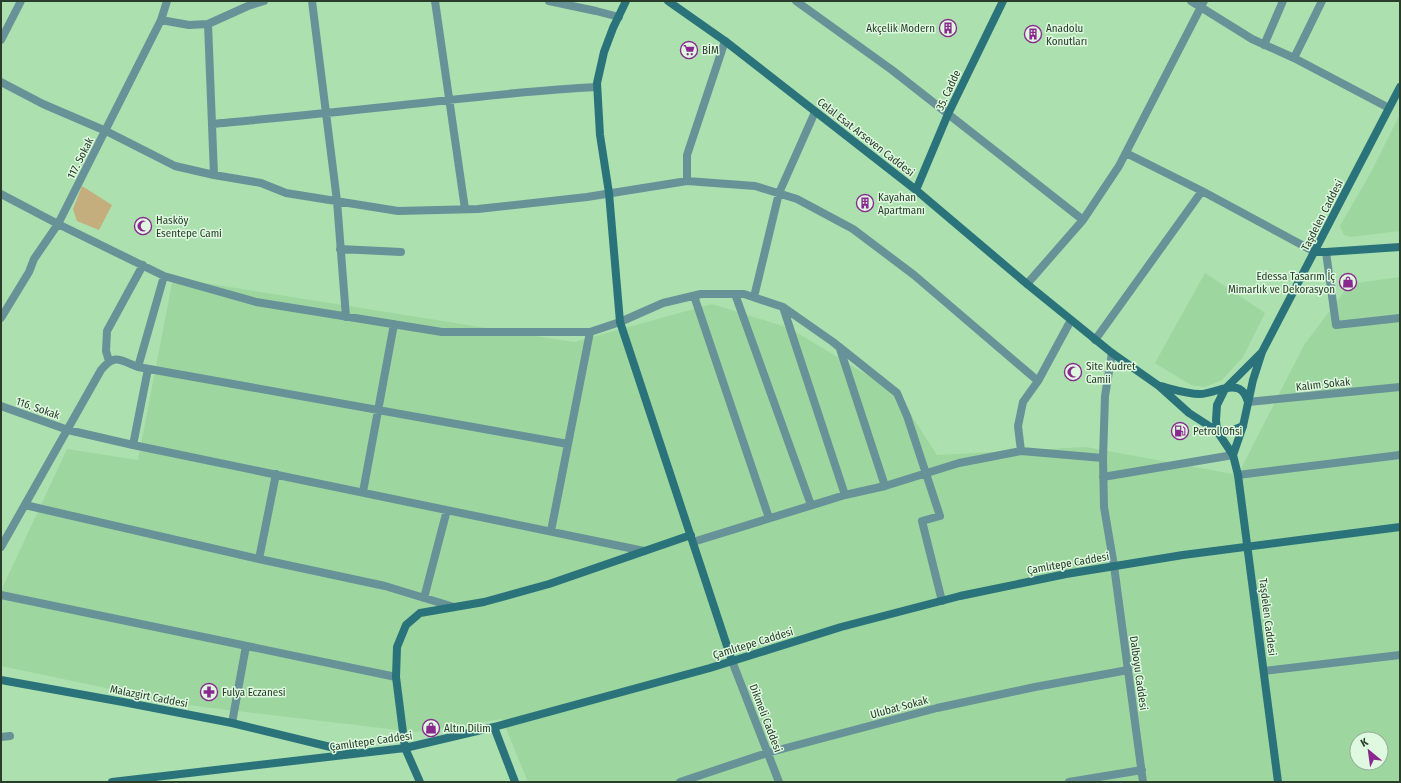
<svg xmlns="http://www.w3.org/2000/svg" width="1401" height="783" viewBox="0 0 1401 783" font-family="'Fira Sans Condensed',sans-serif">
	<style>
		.built { fill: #9dd69f; fill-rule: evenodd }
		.green { fill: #c5ae7e }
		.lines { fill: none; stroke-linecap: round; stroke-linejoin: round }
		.street { stroke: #679297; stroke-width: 8 }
		.secondary { stroke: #2a737b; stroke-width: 8 }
		.labels { text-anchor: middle; stroke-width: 3; stroke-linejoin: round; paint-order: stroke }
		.poi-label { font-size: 11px; fill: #293d2a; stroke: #dff9e0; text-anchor: start }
		.street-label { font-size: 11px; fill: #293d2a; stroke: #dff9e0 }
	</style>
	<rect width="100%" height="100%" fill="#ace0ae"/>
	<!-- built -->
	<path class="built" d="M 1400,114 L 1400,231 L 1350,237 L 1344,235 L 1340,226 L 1370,174 Z
		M 1205,273 L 1265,313 L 1243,357 L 1222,380 L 1205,387 L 1191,385 L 1155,363 Z
		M 1400,277 L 1400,782 L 528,782 L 502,719 L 416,732 L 381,728 L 187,705 L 1,666 L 1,591 L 67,449 L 138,460 L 173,278 L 574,342 L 712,304 L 789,328 L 897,393 L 937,455 L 1086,447 L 1238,475 L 1304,345 L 1350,284 ZM 1357,739 L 1381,739 L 1381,763 L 1357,763 Z"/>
	<!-- green -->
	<path class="green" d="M 82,186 L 112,205 L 99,230 L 77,221 L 73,209 Z"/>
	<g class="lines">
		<!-- street -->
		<path class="street" d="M 312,1 L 337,201 L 346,317
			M 435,1 L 465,209
			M 549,1 L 596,11 L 619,17
			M 796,1 L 892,70 L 1083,220
			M 1191,1 L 1252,39 L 1294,58 L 1389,108
			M 161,20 L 189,25 L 208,24
			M 1,40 L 21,1
			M 1264,45 L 1283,1
			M 1294,58 L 1322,1
			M 1,82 L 43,104 L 106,131 L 175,166 L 214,175 L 261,183 L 286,193 L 398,211 L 478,209 L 587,197 L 687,181 L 755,186 L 797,199 L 853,229 L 914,275 L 1038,381 L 1023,402 L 1018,426 L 1021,451
			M 213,124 C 276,118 340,112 403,105 C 468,98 532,90 597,87
			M 214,175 L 208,24 L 248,6 L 264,1
			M 687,181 L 687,155 L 725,41
			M 1202,191 L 1315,252
			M 1,194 L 58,224 L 164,276 L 256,302 L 442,332 L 590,332 L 620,322 L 663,303 L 701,294 L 744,294 L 783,307 L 833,342 L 897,393 L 907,416 L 940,516 L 922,521 L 942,601
			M 340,249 L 401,252
			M 1326,252 L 1336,325 L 1400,318
			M 1027,284 L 1083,220 L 1119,166 L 1204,1
			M 735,294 L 811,505
			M 694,296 L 769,518
			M 754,297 L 779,193 L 815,112
			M 783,307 L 845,495 L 885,486 L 840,349
			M 1,318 L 29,272 L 34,259 L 58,224 L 161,20 L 167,1
			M 1095,340 L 1202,191 L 1126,153
			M 1112,353 L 1105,396 L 1103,458 L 1104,507 L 1114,566 L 1143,782
			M 109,361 L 106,351 L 107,331 L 143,265
			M 138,367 L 164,276
			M 1038,381 L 1071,320
			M 1248,402 L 1400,387
			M 1,406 L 68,430 L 133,445 L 644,551
			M 133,445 L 148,369
			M 1238,475 L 1400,455
			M 1103,477 L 1233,455
			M 885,486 L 959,463 L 1021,451 L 1103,458
			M 363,492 L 394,324
			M 25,505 L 259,559 L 385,586 L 454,607
			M 551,531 L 590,332
			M 693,542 L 845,495
			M 1,547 L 101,370 C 115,353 120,360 138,367 L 568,444
			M 259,559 L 276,474
			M 1,595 L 396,677
			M 424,598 L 447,510
			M 732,661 L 779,782
			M 1264,671 L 1400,655
			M 232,723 L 246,646
			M 1,737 L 10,736
			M 680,782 L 767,753 L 937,708 L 1035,687 L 1128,670
			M 1069,782 L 1142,770"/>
		<!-- secondary -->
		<path class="secondary" d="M 626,1 L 613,28 L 604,52 L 597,83 L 600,135 L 609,193 L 620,322 L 732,661
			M 668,1 L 725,41 L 916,190 L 1027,284 L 1112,353 L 1159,386 L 1189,413 L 1217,431 L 1231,431 L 1243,426
			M 916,190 L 948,114 L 1003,1
			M 1315,252 L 1326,252 L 1400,247
			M 1262,352 L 1225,389 L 1217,405 L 1216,420 L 1217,431 L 1233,455 L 1238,475 L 1278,782
			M 1160,386 C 1172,389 1187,394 1200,394 C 1212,394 1225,385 1237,388 C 1244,390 1246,396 1248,402
			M 1233,455 L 1243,426 L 1253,380 L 1262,352 L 1400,87
			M 1,680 L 123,702 L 232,723 L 355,753
			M 494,727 L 515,782
			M 112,782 L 405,748 L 494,727 L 710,668 L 841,627 L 960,596 L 1066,574 L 1183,555 L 1400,527
			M 420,782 L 405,748 L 396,677 L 397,647 L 406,625 L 420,613 L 484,602 L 549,584 L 691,535"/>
	</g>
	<!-- icons -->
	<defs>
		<g id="building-ring" transform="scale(0.9)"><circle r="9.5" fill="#dff9e0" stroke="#8b2890" stroke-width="1.5"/><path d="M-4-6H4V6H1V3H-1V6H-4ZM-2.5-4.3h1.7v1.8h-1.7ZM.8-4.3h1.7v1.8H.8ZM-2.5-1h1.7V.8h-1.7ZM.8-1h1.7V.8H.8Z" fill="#8b2890"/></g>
		<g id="supermarket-ring" transform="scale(0.9)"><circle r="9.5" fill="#dff9e0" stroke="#8b2890" stroke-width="1.5"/><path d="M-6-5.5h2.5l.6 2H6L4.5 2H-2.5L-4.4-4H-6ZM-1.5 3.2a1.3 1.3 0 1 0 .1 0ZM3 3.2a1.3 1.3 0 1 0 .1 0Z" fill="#8b2890"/></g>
		<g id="mosque-ring" transform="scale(0.9)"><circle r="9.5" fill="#dff9e0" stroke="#8b2890" stroke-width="1.5"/><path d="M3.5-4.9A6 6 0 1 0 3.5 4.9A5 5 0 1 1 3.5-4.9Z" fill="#8b2890"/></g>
		<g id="shop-ring" transform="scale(0.9)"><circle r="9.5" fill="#dff9e0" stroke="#8b2890" stroke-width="1.5"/><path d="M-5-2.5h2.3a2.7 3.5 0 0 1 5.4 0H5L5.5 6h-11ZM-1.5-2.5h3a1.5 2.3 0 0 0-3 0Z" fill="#8b2890"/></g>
		<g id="fuel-ring" transform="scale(0.9)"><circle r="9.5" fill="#dff9e0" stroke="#8b2890" stroke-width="1.5"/><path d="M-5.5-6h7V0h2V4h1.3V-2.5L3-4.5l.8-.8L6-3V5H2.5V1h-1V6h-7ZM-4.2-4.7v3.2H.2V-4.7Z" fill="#8b2890"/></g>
		<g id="pharmacy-ring" transform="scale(0.9)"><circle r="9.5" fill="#dff9e0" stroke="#8b2890" stroke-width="1.5"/><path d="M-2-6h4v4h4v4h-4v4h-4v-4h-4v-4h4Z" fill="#8b2890"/></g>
	</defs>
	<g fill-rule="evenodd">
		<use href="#building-ring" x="948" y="28"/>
		<use href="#building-ring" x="1033" y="34"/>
		<use href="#supermarket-ring" x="689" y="50"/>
		<use href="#building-ring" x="865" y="203"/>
		<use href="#mosque-ring" x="143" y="226"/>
		<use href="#shop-ring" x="1348" y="282"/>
		<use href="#mosque-ring" x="1073" y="372"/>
		<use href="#fuel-ring" x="1180" y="431"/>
		<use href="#pharmacy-ring" x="209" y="692"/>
		<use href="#shop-ring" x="431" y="728"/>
	</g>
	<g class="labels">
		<!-- poi labels -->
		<g class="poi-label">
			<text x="935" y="32" text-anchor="end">Akçelik Modern</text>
			<text x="1046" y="32">Anadolu<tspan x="1046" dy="13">Konutları</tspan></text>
			<text x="702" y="54">BİM</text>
			<text x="878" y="201">Kayahan<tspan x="878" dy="13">Apartmanı</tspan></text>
			<text x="156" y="224">Hasköy<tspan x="156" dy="13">Esentepe Cami</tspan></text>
			<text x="1335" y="280" text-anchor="end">Edessa Tasarım İç<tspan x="1335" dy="13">Mimarlık ve Dekorasyon</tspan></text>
			<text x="1086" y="370">Site Kudret<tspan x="1086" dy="13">Camii</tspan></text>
			<text x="1193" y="435">Petrol Ofisi</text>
			<text x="222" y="696">Fulya Eczanesi</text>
			<text x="444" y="732">Altın Dilim</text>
		</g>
		<!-- street labels -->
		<g class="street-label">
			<text transform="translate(948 90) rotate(-65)" y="4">35. Cadde</text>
			<text transform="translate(866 137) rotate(38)" y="4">Celal Esat Arseven Caddesi</text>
			<text transform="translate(80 158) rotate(-63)" y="4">117. Sokak</text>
			<text transform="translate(1322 215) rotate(-63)" y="4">Taşdelen Caddesi</text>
			<text transform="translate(1323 384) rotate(-6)" y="4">Kalım Sokak</text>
			<text transform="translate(38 408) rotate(19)" y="4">116. Sokak</text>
			<text transform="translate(1068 563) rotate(-10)" y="4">Çamlıtepe Caddesi</text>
			<text transform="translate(1268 617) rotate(83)" y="4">Taşdelen Caddesi</text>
			<text transform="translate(753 643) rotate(-17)" y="4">Çamlıtepe Caddesi</text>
			<text transform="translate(1139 673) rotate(82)" y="4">Dalboyu Caddesi</text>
			<text transform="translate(149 696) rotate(11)" y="4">Malazgirt Caddesi</text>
			<text transform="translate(899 707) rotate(-15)" y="4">Ulubat Sokak</text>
			<text transform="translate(766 718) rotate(69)" y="4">Dikmeli Caddesi</text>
			<text transform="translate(371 741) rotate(-8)" y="4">Çamlıtepe Caddesi</text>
		</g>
	</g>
	<!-- border -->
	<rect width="1401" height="783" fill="none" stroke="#293d2a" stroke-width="4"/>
	<!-- north arrow -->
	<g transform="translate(1369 751) rotate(331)"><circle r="19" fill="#dff9e0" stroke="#96ae97"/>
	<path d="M0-3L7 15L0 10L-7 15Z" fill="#8b2890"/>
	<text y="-6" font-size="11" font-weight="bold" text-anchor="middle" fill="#293d2a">K</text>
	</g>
</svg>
